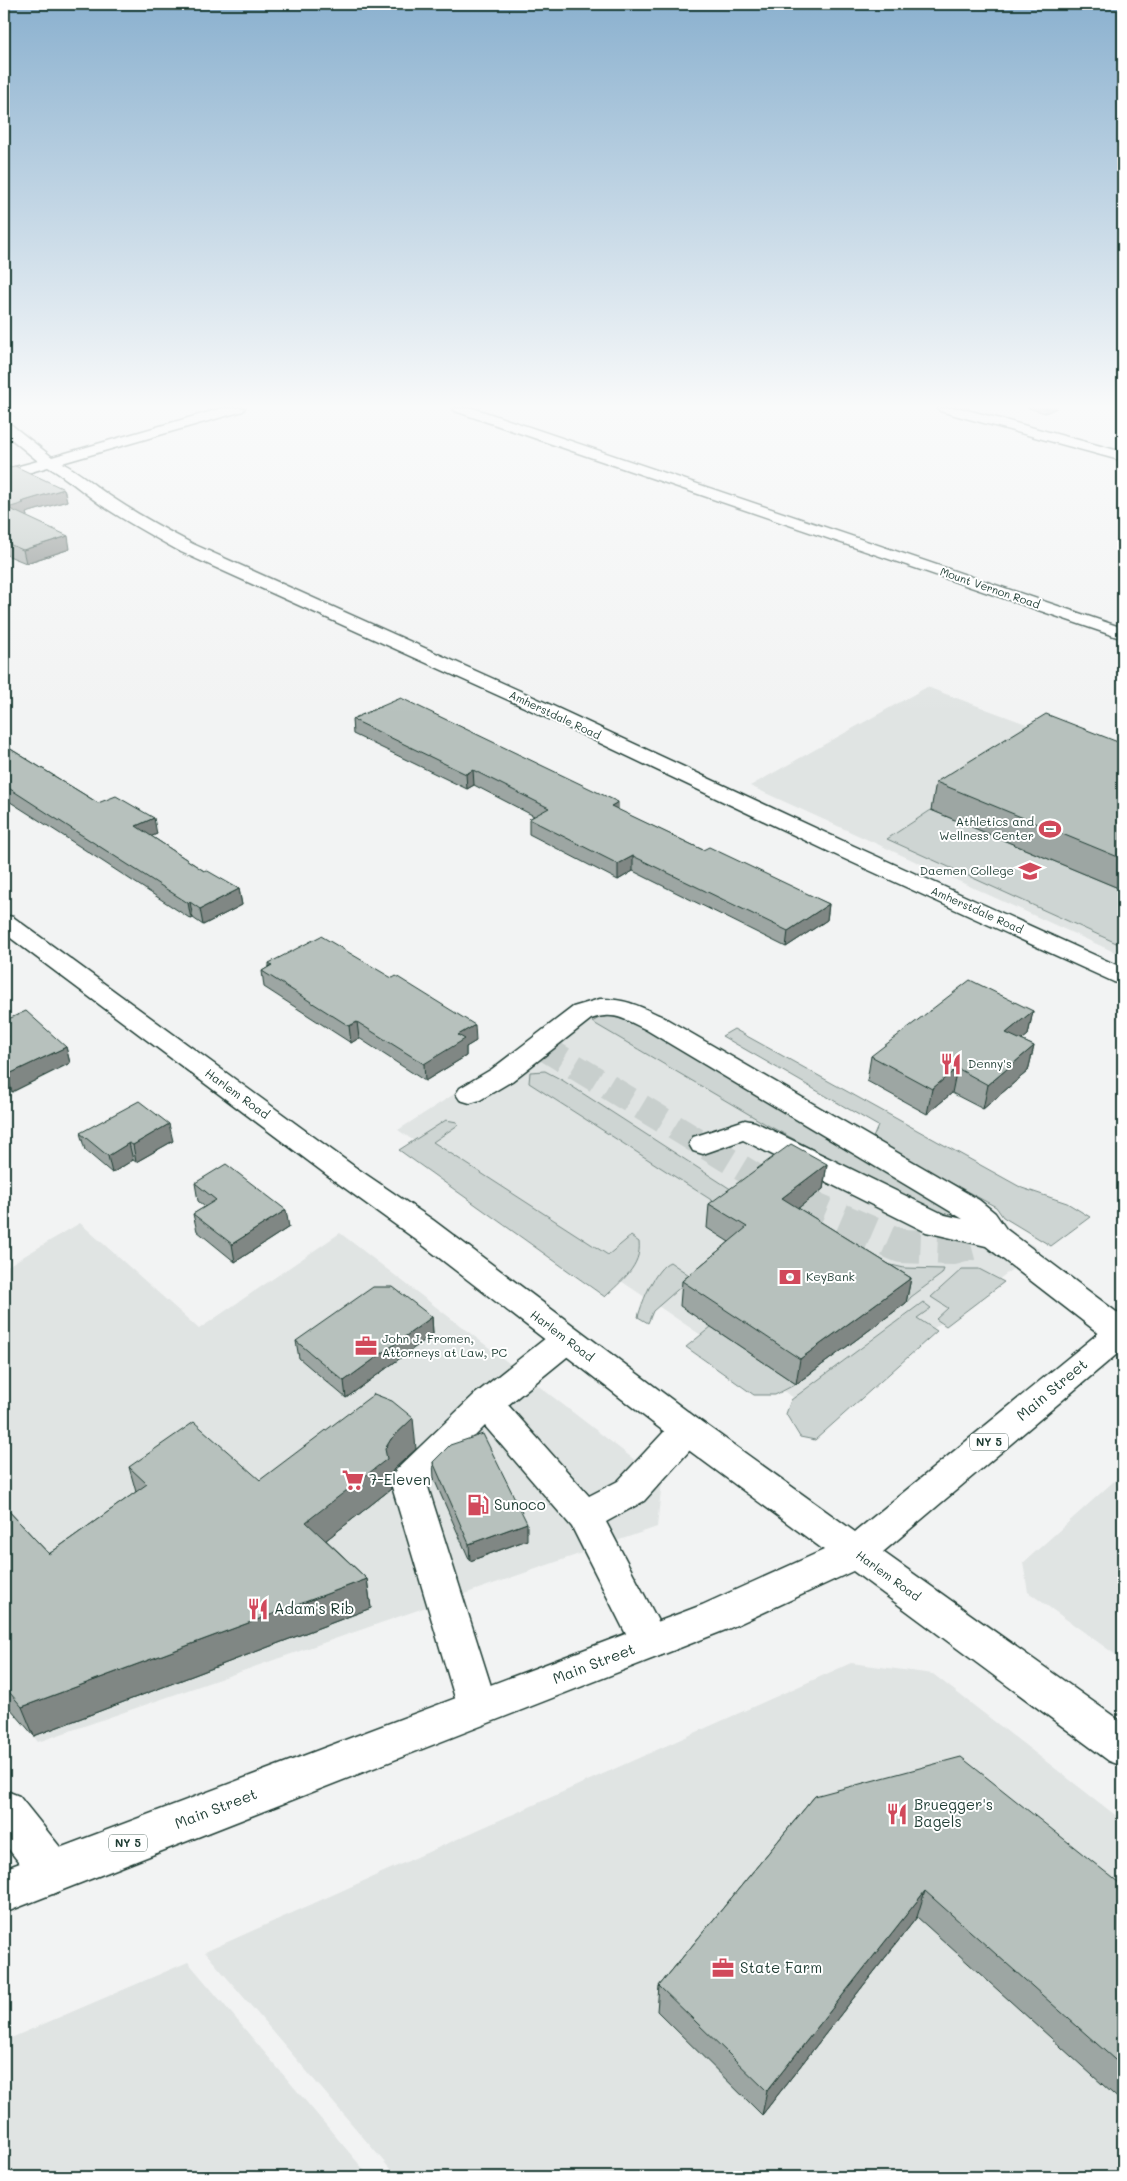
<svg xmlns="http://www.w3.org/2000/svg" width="1127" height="2181" viewBox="0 0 1127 2181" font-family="Mali,sans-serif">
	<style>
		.built { fill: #e0e4e3 }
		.green { fill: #ced5d3; stroke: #768984 }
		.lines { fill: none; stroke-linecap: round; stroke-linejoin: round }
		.minor-tunnel-far1 { stroke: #c8cfcd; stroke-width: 26; stroke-dasharray: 26 13; stroke-linecap: butt }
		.minor-tunnel { stroke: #c8cfcd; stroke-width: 34; stroke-dasharray: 34 17; stroke-linecap: butt }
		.minor-casing { stroke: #1f3d34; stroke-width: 3 }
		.major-casing { stroke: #1f3d34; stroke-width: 3 }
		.minor { fill: #fff; fill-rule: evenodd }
		.major { fill: #fff; fill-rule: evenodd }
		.wall { fill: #9da6a3; stroke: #1f3d34 }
		.shaded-wall { fill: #808784; stroke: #1f3d34 }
		.building { fill: #b7c1bd; stroke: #1f3d34 }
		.labels { text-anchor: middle; stroke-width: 4; stroke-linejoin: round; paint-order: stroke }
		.far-street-label { font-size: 11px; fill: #1f3d34; stroke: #fff }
		.shield { fill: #fff; stroke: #627771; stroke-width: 1 }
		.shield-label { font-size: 11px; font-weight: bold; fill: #1f3d34 }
		.poi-label { font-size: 12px; fill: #1f3d34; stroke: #fff; text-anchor: start }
		.street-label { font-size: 12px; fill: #1f3d34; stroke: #fff }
		.near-street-label { font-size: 15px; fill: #1f3d34; stroke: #fff }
		.near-poi-label { font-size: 15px; fill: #1f3d34; stroke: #fff; text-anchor: start }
	</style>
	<rect width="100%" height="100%" fill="#f2f3f3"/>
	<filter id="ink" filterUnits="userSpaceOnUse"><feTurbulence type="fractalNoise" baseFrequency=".02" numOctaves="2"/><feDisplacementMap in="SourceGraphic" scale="10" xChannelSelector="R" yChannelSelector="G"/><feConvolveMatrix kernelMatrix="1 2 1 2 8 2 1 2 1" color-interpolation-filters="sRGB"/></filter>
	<g filter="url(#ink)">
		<!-- built -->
		<path class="built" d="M 927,687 L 1123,760 L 1123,956 L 750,786 Z
			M 601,1000 L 1039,1249 L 819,1415 L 398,1130 Z
			M 80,1223 L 199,1329 L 340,1233 L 662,1481 L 657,1527 L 38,1742 L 4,1699 L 4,1268 Z
			M 1123,1473 L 1123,1660 L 1028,1592 L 1023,1563 Z
			M 851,1663 L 933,1674 L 1123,1821 L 1123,2177 L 397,2177 L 205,1952 Z
			M 188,1962 L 370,2177 L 4,2177 L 4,2041 Z"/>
		<!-- green -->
		<path class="green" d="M 931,810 L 1123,890 L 1123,946 L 887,839 Z
			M 608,1013 L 622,1016 L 960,1216 L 955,1220 L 837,1162 L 769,1126 L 592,1022 Z
			M 734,1029 L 1022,1188 L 1067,1203 L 1090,1217 L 1051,1246 L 1003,1217 L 996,1207 L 872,1140 L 878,1126 L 722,1036 Z
			M 545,1071 L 562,1080 L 746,1199 L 730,1212 L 529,1083 L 530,1072 Z
			M 446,1120 L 457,1122 L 458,1125 L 433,1142 L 608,1255 L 631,1236 L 639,1242 C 642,1266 621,1281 605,1297 L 399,1150 Z
			M 779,1223 L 870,1260 L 904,1268 L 944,1269 L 942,1274 L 911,1297 L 906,1303 Z
			M 670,1262 L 692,1277 L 653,1311 L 648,1323 L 638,1317 C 642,1302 655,1268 670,1262 Z
			M 962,1269 L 979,1269 L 1004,1282 L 946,1326 L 936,1319 L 948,1308 L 931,1297 Z
			M 923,1302 L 931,1308 L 917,1318 L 937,1331 L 815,1440 L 800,1437 L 786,1414 L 791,1400 Z
			M 711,1327 L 796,1384 L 775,1395 L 754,1395 L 686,1347 Z"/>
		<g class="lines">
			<!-- minor-tunnel-far1 -->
			<path class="minor-tunnel-far1" d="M 541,1046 L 796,1201"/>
			<!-- minor-tunnel -->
			<path class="minor-tunnel" d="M 794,1200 L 901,1246 L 953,1248 L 995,1237"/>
			<!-- minor casing -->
			<g class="minor-casing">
				<path id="minor" d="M 223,408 L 245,408 L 243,411 L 62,463 C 80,472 93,485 110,496 C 137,514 164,529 193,544 L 538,699 L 854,846 L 1123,968 L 1123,985 L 1114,982 L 838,856 L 524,707 L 181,552 C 154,537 127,522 101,505 C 83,492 67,478 48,467 L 4,480 L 4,470 L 38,461 L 4,433 L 4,422 L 9,423 L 52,457 Z
					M 453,408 L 473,408 L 1123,628 L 1123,639 L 455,411 Z
					M 938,408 L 960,408 L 1123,452 L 1123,461 L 940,411 Z
					M 600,999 C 627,999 639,1006 663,1017 L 979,1200 L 995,1213 L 1006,1229 L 1123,1317 L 1123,1345 L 1110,1342 L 986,1246 L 926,1232 L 743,1140 L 703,1154 L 693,1151 L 689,1144 L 693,1137 L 745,1120 L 755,1122 L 945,1215 L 963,1219 L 645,1029 C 624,1019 614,1011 591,1019 L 512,1081 L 480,1100 L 470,1103 L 460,1100 L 456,1094 L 460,1088 L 492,1069 L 573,1007 Z
					M 567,1327 L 578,1330 L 583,1339 L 578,1348 L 508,1405 L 589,1496 L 618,1481 L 675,1420 L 687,1416 L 699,1420 L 704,1430 L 699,1440 L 644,1501 L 606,1522 L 669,1642 L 664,1654 L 650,1659 L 636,1654 L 572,1527 L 485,1426 L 427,1484 L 498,1708 L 492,1721 L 478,1726 L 464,1721 L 458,1708 L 390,1480 L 396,1470 L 474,1395 L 556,1330 Z
					M 4,1790 L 19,1796 L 68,1857 L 75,1872 L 68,1887 L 53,1894 L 38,1887 L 4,1843 Z"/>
			</g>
			<!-- major casing -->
			<g class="major-casing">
				<path id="major" d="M 4,915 L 13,917 L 355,1167 L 433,1220 L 699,1420 L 855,1532 L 1112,1322 L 1123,1319 L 1123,1349 L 883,1552 L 1123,1723 L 1123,1766 L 1109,1761 L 853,1571 L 728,1629 L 4,1913 L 4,1869 L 702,1605 L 824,1550 L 675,1440 L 411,1236 L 335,1181 L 4,933 Z"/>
			</g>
			<!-- minor -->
			<use href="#minor" class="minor"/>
			<!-- major -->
			<use href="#major" class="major"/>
		</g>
		<!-- wall -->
		<path class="wall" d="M 1028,408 L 1057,408 L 1045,413 Z
			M 4,468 L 64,489 L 67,501 L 26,513 L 27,516 L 26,516 L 70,549 L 26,563 L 4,554 Z
			M 352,719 L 618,810 L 703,850 L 829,904 L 827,920 L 786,947 L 633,871 L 618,880 L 529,834 L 529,819 L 534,816 L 474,785 L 467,789 L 353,734 Z
			M 1123,744 L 1123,890 L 931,810 L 936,782 Z
			M 4,745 L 98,803 L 157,834 L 151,836 L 204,871 L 239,889 L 242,905 L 203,925 L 193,918 L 191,919 L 59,833 L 4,798 Z
			M 269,963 L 476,1041 L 466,1047 L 466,1056 L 425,1081 L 359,1038 L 351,1043 L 264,987 L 262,971 L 269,967 Z
			M 1033,1011 L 1028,1035 L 1021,1040 L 1034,1046 L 1028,1071 L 983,1109 L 952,1093 L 927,1114 L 867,1081 L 871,1056 Z
			M 4,1021 L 66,1047 L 70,1063 L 12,1092 L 4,1084 Z
			M 80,1133 L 173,1141 L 136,1162 L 133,1160 L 112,1173 L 85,1150 Z
			M 827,1164 L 823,1189 L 798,1208 L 911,1278 L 906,1303 L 796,1384 L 680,1306 L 682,1281 L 729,1242 L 707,1228 L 709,1204 Z
			M 195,1183 L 289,1227 L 235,1262 L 197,1231 L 193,1214 L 205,1207 L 198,1201 Z
			M 432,1317 L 433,1334 L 346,1398 L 299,1358 L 296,1341 Z
			M 416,1449 L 394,1469 L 389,1477 L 391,1489 L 326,1540 L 367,1579 L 371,1608 L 34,1736 L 4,1701 L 4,1506 L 49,1554 L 136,1492 L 129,1467 L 260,1480 Z
			M 433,1462 L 527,1540 L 470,1561 L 434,1479 Z
			M 815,1796 L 1123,1886 L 1123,2103 L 917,1917 L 762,2115 L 657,2011 L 659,1986 Z"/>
		<!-- shaded-wall -->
		<path class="shaded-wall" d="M 1046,408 L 1057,408 L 1045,413 Z
			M 64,489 L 67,501 L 26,513 L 27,516 L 11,521 L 8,508 L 21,502 Z
			M 68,536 L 70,549 L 26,563 L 23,550 Z
			M 473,770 L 474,785 L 467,789 L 466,774 Z
			M 618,802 L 618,817 L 611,806 Z
			M 154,818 L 157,834 L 139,842 L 136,826 Z
			M 633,856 L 633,871 L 618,880 L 618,864 Z
			M 239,889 L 242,905 L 203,925 L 200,909 Z
			M 190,902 L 193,918 L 191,919 L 188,903 Z
			M 829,904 L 827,920 L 786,947 L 788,931 Z
			M 1033,1011 L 1028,1035 L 1001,1057 L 1006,1033 Z
			M 357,1022 L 359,1038 L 351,1043 L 349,1026 Z
			M 475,1025 L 476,1041 L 466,1047 L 466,1056 L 425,1081 L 424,1064 L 458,1035 Z
			M 1034,1046 L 1028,1071 L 983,1109 L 988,1085 Z
			M 66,1047 L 70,1063 L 12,1092 L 7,1075 Z
			M 957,1068 L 952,1093 L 927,1114 L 932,1089 Z
			M 169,1124 L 173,1141 L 136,1162 L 133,1145 Z
			M 129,1143 L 133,1160 L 112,1173 L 108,1156 Z
			M 827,1164 L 823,1189 L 779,1223 L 782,1198 Z
			M 286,1210 L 289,1227 L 235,1262 L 232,1244 Z
			M 911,1278 L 906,1303 L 796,1384 L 800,1359 Z
			M 432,1317 L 433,1334 L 346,1398 L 344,1381 Z
			M 413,1418 L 416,1449 L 394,1469 L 389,1477 L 391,1489 L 311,1552 L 306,1522 L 385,1449 L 391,1439 Z
			M 527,1523 L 527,1540 L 470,1561 L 469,1544 Z
			M 367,1579 L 371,1608 L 34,1736 L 22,1707 Z
			M 925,1891 L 917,1917 L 762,2115 L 767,2091 Z"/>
		<!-- building -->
		<path class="building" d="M 15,466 L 64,489 L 21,502 L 24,503 L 8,508 L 68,536 L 23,550 L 4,542 L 4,468 Z
			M 401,698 L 618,802 L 611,806 L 703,850 L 709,847 L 829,904 L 788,931 L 633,856 L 618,864 L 529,819 L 549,808 L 473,770 L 466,774 L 352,719 Z
			M 1046,714 L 1123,744 L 1123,859 L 936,782 Z
			M 4,745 L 98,803 L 116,796 L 154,818 L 136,826 L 204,871 L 206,870 L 239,889 L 200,909 L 190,902 L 188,903 L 55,818 L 4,785 Z
			M 321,936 L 390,977 L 393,978 L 396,976 L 475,1025 L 458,1035 L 465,1039 L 424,1064 L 357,1022 L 349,1026 L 262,971 L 272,965 L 269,963 Z
			M 970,980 L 1033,1011 L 1006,1033 L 1034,1046 L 988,1085 L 957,1068 L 932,1089 L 871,1056 Z
			M 26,1011 L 66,1047 L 7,1075 L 4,1072 L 4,1039 L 8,1037 L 4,1033 L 4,1021 Z
			M 139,1101 L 169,1124 L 133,1145 L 129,1143 L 108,1156 L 80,1133 Z
			M 791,1144 L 827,1164 L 782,1198 L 911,1278 L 800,1359 L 682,1281 L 747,1227 L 709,1204 Z
			M 226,1164 L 286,1210 L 232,1244 L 193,1214 L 216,1200 L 195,1183 Z
			M 373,1287 L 393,1287 L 432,1317 L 344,1381 L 296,1341 Z
			M 374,1394 L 392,1401 L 413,1418 L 391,1439 L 385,1449 L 387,1459 L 306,1522 L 367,1579 L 22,1707 L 4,1686 L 4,1506 L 49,1554 L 147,1484 L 129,1467 L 194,1422 L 260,1480 Z
			M 483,1434 L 527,1523 L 469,1544 L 433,1462 L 450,1445 Z
			M 961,1757 L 1123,1886 L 1123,2067 L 925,1891 L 767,2091 L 659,1986 L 815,1796 Z"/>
	</g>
	<!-- sky -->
	<linearGradient id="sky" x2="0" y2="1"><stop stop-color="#8bb1cf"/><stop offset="0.57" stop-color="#f9fafa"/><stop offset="1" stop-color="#f9fafa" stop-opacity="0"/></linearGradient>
	<rect width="1127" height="713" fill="url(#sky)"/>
	<!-- icons -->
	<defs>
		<g id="stadium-bare" transform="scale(1.725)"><path d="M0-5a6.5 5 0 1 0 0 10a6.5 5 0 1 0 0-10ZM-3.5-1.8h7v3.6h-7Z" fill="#d1495b" stroke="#fff" stroke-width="2.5" paint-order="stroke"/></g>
		<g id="university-bare" transform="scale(1.725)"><path d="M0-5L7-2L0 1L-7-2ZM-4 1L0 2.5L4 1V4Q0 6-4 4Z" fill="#d1495b" stroke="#fff" stroke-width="2.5" paint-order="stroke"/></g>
		<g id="restaurant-bare" transform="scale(1.725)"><path d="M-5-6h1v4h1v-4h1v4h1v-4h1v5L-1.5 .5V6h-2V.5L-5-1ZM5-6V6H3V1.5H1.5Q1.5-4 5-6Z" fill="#d1495b" stroke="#fff" stroke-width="2.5" paint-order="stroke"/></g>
		<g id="bank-bare" transform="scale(1.725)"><path d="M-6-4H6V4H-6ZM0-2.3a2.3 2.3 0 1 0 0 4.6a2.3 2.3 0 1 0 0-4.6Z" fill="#d1495b" stroke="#fff" stroke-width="2.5" paint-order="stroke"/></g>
		<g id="office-bare" transform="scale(1.725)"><path d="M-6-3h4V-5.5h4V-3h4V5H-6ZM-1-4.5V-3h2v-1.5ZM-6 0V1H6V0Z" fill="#d1495b" stroke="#fff" stroke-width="2.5" paint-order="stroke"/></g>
		<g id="supermarket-bare" transform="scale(1.725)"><path d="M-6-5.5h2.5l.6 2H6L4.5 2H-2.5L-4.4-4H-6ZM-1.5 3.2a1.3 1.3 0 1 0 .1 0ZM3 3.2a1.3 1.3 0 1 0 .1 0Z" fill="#d1495b" stroke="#fff" stroke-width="2.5" paint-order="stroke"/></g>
		<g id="fuel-bare" transform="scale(1.725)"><path d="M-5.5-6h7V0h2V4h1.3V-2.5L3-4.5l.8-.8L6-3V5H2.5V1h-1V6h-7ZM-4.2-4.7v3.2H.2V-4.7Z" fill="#d1495b" stroke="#fff" stroke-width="2.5" paint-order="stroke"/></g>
	</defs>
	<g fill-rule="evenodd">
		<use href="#stadium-bare" x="1050" y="829"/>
		<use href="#university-bare" x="1030" y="871"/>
		<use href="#restaurant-bare" x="951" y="1064"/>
		<use href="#bank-bare" x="790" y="1277"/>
		<use href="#office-bare" x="366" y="1346"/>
		<use href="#supermarket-bare" x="353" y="1480"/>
		<use href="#fuel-bare" x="478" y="1505"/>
		<use href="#restaurant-bare" x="258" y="1609"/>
		<use href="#restaurant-bare" x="897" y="1814"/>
		<use href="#office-bare" x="723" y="1968"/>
	</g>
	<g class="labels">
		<!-- far-street labels -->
		<g class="far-street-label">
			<text transform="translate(990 588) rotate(19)" y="4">Mount Vernon Road</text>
			<text transform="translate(555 715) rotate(25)" y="4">Amherstdale Road</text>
			<text transform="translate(977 910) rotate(24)" y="4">Amherstdale Road</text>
		</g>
		<!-- shield labels -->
		<g class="shield">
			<rect x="970" y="1433.5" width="38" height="17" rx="4"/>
			<rect x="109" y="1834.5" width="38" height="17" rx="4"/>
		</g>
		<g class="shield-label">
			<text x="989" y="1446">NY 5</text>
			<text x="128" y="1847">NY 5</text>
		</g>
		<!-- poi labels -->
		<g class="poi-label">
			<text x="1034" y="826" text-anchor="end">Athletics and<tspan x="1034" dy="14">Wellness Center</tspan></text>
			<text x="1014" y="875" text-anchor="end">Daemen College</text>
			<text x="968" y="1068">Denny's</text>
			<text x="806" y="1281">KeyBank</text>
			<text x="382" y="1343">John J. Fromen,<tspan x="382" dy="14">Attorneys at Law, PC</tspan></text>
		</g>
		<!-- street labels -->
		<g class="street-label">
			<text transform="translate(237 1094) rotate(36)" y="4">Harlem Road</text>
			<text transform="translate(562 1336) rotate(37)" y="4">Harlem Road</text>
			<text transform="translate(888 1576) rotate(36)" y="4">Harlem Road</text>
		</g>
		<!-- near-street labels -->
		<g class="near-street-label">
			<text transform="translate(1052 1390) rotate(-40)" y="5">Main Street</text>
			<text transform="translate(594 1664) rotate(-21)" y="5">Main Street</text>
			<text transform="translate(216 1809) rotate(-21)" y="5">Main Street</text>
		</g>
		<!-- near-poi labels -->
		<g class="near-poi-label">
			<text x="369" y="1485">7-Eleven</text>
			<text x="494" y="1510">Sunoco</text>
			<text x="274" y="1614">Adam's Rib</text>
			<text x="914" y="1810">Bruegger's<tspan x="914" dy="17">Bagels</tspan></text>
			<text x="740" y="1973">State Farm</text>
		</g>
	</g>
	<!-- margin -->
	<rect width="1127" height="2181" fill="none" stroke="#fff" stroke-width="20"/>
	<rect x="10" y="10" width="1107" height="2161" fill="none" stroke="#1f3d34" stroke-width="2" filter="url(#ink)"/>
</svg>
